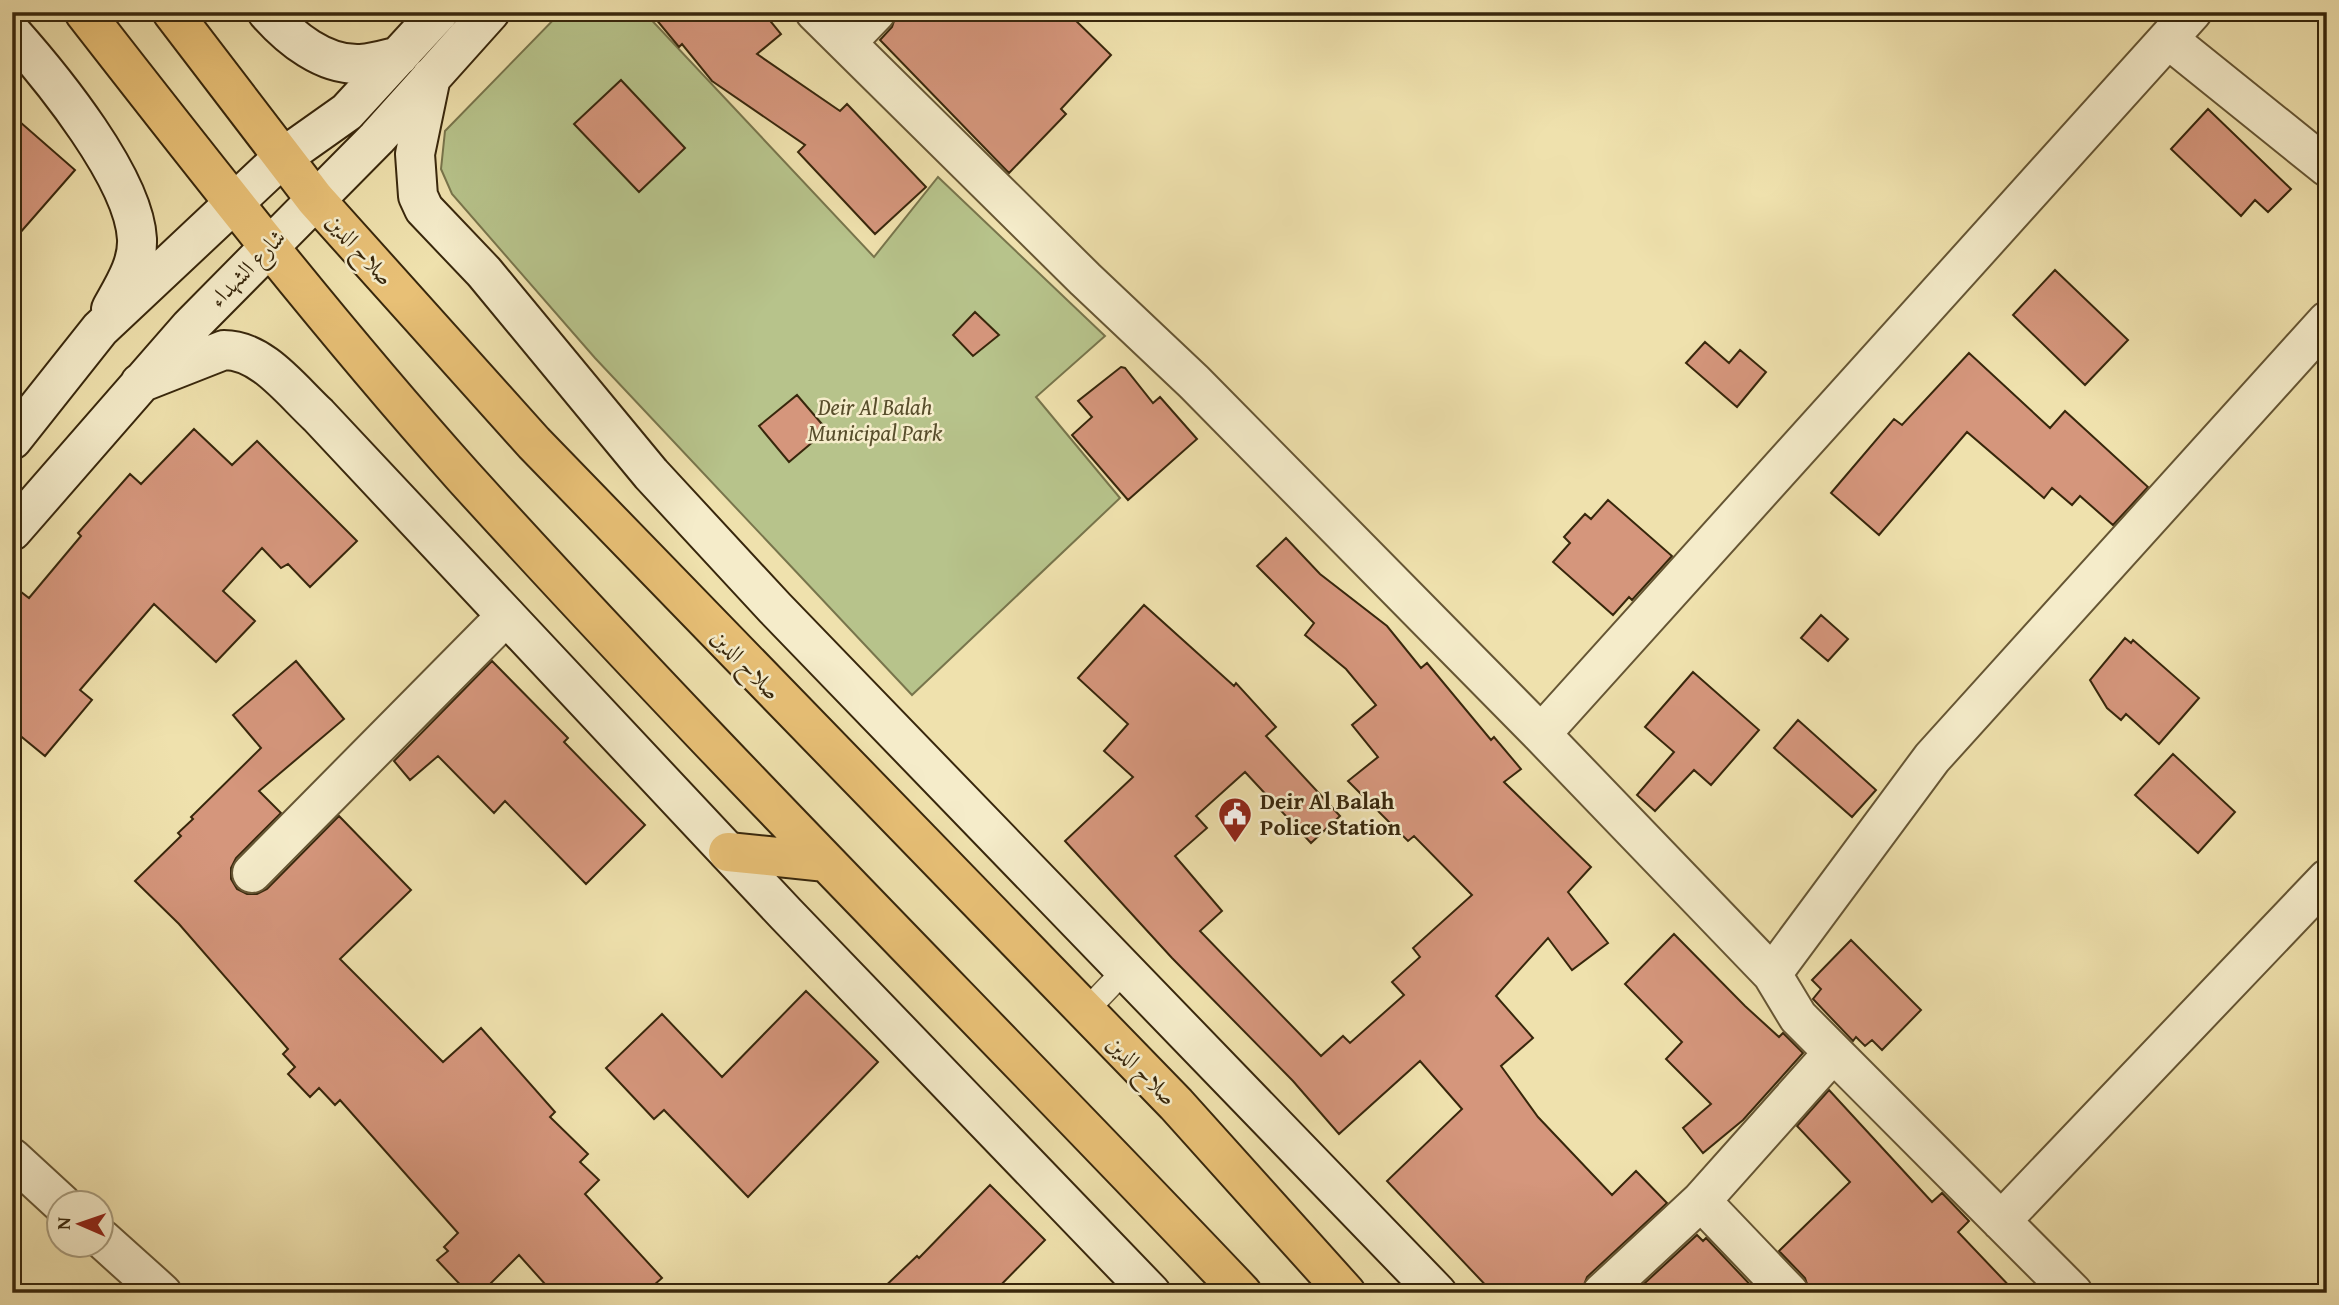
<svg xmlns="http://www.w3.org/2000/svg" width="2339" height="1305" viewBox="0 0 2339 1305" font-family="'Gentium Book Plus',Amiri,serif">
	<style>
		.green { fill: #b7c38b; stroke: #78754c; stroke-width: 2 }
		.building { fill: #d5967c; stroke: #38270c; stroke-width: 2 }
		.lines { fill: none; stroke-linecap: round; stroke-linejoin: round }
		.lane-casing { stroke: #665634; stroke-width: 26 }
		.street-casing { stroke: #665634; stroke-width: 42 }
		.secondary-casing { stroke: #38270c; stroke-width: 42 }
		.highway-casing { stroke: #38270c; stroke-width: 42 }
		.lane { stroke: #f5ecca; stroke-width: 23 }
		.street { stroke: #f5ecca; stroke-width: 38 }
		.secondary { stroke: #f5ecca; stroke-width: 38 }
		.highway { stroke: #e8c076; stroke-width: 38 }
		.labels { text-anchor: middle; stroke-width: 5; stroke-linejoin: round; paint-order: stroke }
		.street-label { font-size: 23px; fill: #38270c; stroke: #f5ecca }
		.park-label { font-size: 23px; font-style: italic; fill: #584e2c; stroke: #f5ecca }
		.poi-label { font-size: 23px; font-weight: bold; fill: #38270c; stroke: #f5ecca; text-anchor: start }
	</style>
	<rect width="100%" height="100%" fill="#efe1ad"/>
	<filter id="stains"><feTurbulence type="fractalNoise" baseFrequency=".00286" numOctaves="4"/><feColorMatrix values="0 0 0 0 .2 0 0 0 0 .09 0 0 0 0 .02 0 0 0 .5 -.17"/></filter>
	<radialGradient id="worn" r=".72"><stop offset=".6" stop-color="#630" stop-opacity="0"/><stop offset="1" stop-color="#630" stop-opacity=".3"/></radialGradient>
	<!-- green -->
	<path class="green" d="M 561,12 L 644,12 L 874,257 L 938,177 L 1105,336 L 1036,397 L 1120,498 L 912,695 L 595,358 L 452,194 L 441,169 L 445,131 Z"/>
	<!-- building -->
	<path class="building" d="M 650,12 L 763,12 L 781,34 L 757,54 L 840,111 L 847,104 L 926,187 L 875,234 L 798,152 L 805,145 L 712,81 L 682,44 L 679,47 Z
		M 897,12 L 1067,12 L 1111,55 L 1061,109 L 1066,114 L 1009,173 L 880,40 L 892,27 Z
		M 621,80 L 685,148 L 639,192 L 574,124 Z
		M 2208,109 L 2291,189 L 2268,212 L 2255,200 L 2241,216 L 2171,149 Z
		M 12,115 L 75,170 L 12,242 Z
		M 2055,270 L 2128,340 L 2085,385 L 2013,315 Z
		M 975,312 L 999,335 L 973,356 L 953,335 Z
		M 1705,342 L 1729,363 L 1740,350 L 1766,372 L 1737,407 L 1686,363 Z
		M 1969,353 L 2050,428 L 2065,411 L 2148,487 L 2113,525 L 2080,496 L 2072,505 L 2052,488 L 2044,498 L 1967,432 L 1879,535 L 1831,493 L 1894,419 L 1902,425 Z
		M 1121,367 L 1125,368 L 1153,403 L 1160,397 L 1197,439 L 1128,500 L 1072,435 L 1092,417 L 1078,401 Z
		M 797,395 L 827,430 L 789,462 L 759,426 Z
		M 194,429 L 232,465 L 257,441 L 357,541 L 310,587 L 288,564 L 281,568 L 262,548 L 223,591 L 255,621 L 216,662 L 154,604 L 80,690 L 92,700 L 45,756 L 12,729 L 12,585 L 29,598 L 81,536 L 78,533 L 130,474 L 141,484 Z
		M 1608,500 L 1672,556 L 1632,600 L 1629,597 L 1613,615 L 1553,562 L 1570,543 L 1564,537 L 1585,514 L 1591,519 Z
		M 1286,538 L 1320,574 L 1387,626 L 1421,668 L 1427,663 L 1491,740 L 1494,737 L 1521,769 L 1504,782 L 1591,867 L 1568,892 L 1608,943 L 1572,970 L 1548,938 L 1496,996 L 1533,1038 L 1501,1066 L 1538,1117 L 1612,1195 L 1636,1171 L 1667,1203 L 1587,1277 L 1581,1293 L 1493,1293 L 1387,1181 L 1462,1109 L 1420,1061 L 1339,1134 L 1293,1081 L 1172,958 L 1065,841 L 1133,777 L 1104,751 L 1128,724 L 1078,678 L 1144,605 L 1234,686 L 1236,683 L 1276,727 L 1266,736 L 1340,816 L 1311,843 L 1245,772 L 1196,816 L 1207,828 L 1175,856 L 1222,911 L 1200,931 L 1321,1056 L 1343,1036 L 1350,1043 L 1404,995 L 1392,982 L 1420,957 L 1413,948 L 1472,895 L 1414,836 L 1408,841 L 1348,781 L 1378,757 L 1352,725 L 1376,705 L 1346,669 L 1305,635 L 1314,623 L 1257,566 Z
		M 1821,615 L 1848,639 L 1828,661 L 1801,638 Z
		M 2125,638 L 2131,643 L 2133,640 L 2199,698 L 2159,744 L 2126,714 L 2121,720 L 2107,708 L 2090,680 Z
		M 296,661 L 344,719 L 259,791 L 281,813 L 236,858 L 231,868 L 231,879 L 237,889 L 247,894 L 257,894 L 267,889 L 339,816 L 411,890 L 340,959 L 443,1062 L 481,1028 L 555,1112 L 550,1117 L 588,1154 L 580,1162 L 599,1180 L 585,1194 L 662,1278 L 645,1293 L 553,1293 L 519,1255 L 481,1293 L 468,1293 L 437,1260 L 448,1251 L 444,1247 L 458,1233 L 340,1100 L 335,1105 L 319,1088 L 310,1097 L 288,1074 L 295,1067 L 283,1054 L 288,1049 L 179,924 L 135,881 L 181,836 L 178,833 L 193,819 L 191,817 L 261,748 L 233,715 Z
		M 492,661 L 568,738 L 564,742 L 645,825 L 586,884 L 505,801 L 494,813 L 438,756 L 410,780 L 394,761 Z
		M 1693,672 L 1759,730 L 1711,785 L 1694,770 L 1655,811 L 1637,795 L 1674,752 L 1645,727 Z
		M 1798,720 L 1876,790 L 1852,817 L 1774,748 Z
		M 2173,754 L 2235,812 L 2198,853 L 2135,795 Z
		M 1674,934 L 1745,1006 L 1779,1037 L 1783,1033 L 1803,1053 L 1743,1120 L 1703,1153 L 1683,1128 L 1711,1104 L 1666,1059 L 1682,1042 L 1625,984 Z
		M 1851,940 L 1921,1010 L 1882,1050 L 1872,1040 L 1865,1046 L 1856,1037 L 1853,1041 L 1813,999 L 1821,989 L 1812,980 Z
		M 806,991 L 878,1062 L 748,1197 L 664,1110 L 654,1119 L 606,1068 L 662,1014 L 722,1077 Z
		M 1829,1090 L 1932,1202 L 1942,1193 L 1969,1221 L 1958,1232 L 2016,1293 L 1810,1293 L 1805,1278 L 1779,1251 L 1850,1182 L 1797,1126 Z
		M 990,1185 L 1045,1240 L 993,1293 L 878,1293 L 917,1256 L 919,1258 Z
		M 1697,1235 L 1703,1241 L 1706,1238 L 1758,1293 L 1634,1293 Z"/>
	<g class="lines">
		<!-- lane casing -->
		<g class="lane-casing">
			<path id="lane" d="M 1085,1012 L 1124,971"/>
		</g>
		<!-- street casing -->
		<g class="street-casing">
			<path id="street" d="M 815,12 L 1085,279 L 1194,382 L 1541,734 L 1772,974 L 1798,1017 L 2073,1293
				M 2168,39 L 2327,167
				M 847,42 L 876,12
				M 1541,734 L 2192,12
				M 252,873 L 506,616
				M 1772,974 L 1932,758 L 2327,321
				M 12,1158 L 62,1204
				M 1701,1201 L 1789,1293
				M 2001,1221 L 2327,879
				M 102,1239 L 162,1293
				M 1602,1293 L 1701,1201 L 1833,1053"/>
		</g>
		<!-- secondary casing -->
		<g class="secondary-casing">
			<path id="secondary" d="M 267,12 C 290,38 324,66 361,64 C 373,63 387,59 399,56
				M 12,33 C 52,78 134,178 137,239 C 138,265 123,287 111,309
				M 431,77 L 415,154 L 418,196 L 424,209 L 484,272 L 651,474 L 775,608 L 1437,1293
				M 140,383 L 224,350 C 262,350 291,390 318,415 L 786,914 L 1151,1293
				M 12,440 L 100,329 L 282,158 L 347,112 L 439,12
				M 12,531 L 190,327 L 377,138 L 490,12"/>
		</g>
		<!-- highway casing -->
		<g class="highway-casing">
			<path id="highway" d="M 84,12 C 207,170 330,327 463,476 C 716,755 983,1020 1242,1293
				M 172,12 L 315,199 L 534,443 L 1176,1104 L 1346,1293
				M 728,852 L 826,862"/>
		</g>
		<!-- lane -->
		<use href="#lane" class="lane"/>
		<!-- street -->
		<use href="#street" class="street"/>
		<!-- secondary -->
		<use href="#secondary" class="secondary"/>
		<!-- highway -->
		<use href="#highway" class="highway"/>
	</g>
	<!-- icons -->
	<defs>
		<g id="civic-pin" transform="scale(1.75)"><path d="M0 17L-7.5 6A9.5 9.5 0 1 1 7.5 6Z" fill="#8f2418" stroke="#f5ecca"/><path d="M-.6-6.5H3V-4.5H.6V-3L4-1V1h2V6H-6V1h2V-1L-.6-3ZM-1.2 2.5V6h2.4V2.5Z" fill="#fff"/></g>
	</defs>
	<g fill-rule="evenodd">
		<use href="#civic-pin" x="1235" y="814"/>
	</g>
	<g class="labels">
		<!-- street labels -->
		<g class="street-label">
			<text transform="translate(360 249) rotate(48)" y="8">صلاح الدين</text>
			<text transform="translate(247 268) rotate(-46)" y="8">شارع الشهداء</text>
			<text transform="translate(746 664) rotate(46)" y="8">صلاح الدين</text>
			<text transform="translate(1142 1070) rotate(45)" y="8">صلاح الدين</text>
		</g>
		<!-- park labels -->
		<g class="park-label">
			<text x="875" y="415">Deir Al Balah<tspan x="875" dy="26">Municipal Park</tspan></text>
		</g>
		<!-- poi labels -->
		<g class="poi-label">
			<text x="1260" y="809">Deir Al Balah<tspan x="1260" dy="26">Police Station</tspan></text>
		</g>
	</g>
	<!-- margin -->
	<rect width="2339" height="1305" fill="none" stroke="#efe1ad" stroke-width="42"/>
	<rect x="14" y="14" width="2311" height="1277" fill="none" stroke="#38270c" stroke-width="3.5"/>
	<rect x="21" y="21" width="2297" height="1263" fill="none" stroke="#38270c" stroke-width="2"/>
	<!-- north arrow -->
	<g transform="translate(80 1224) rotate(272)"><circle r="33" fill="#f5ecca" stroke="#a99d7e" stroke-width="2"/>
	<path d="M0-5L12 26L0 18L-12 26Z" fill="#8f2418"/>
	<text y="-10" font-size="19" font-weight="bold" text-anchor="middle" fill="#38270c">N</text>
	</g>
	<rect width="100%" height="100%" filter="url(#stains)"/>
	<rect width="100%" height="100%" fill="url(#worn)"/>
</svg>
